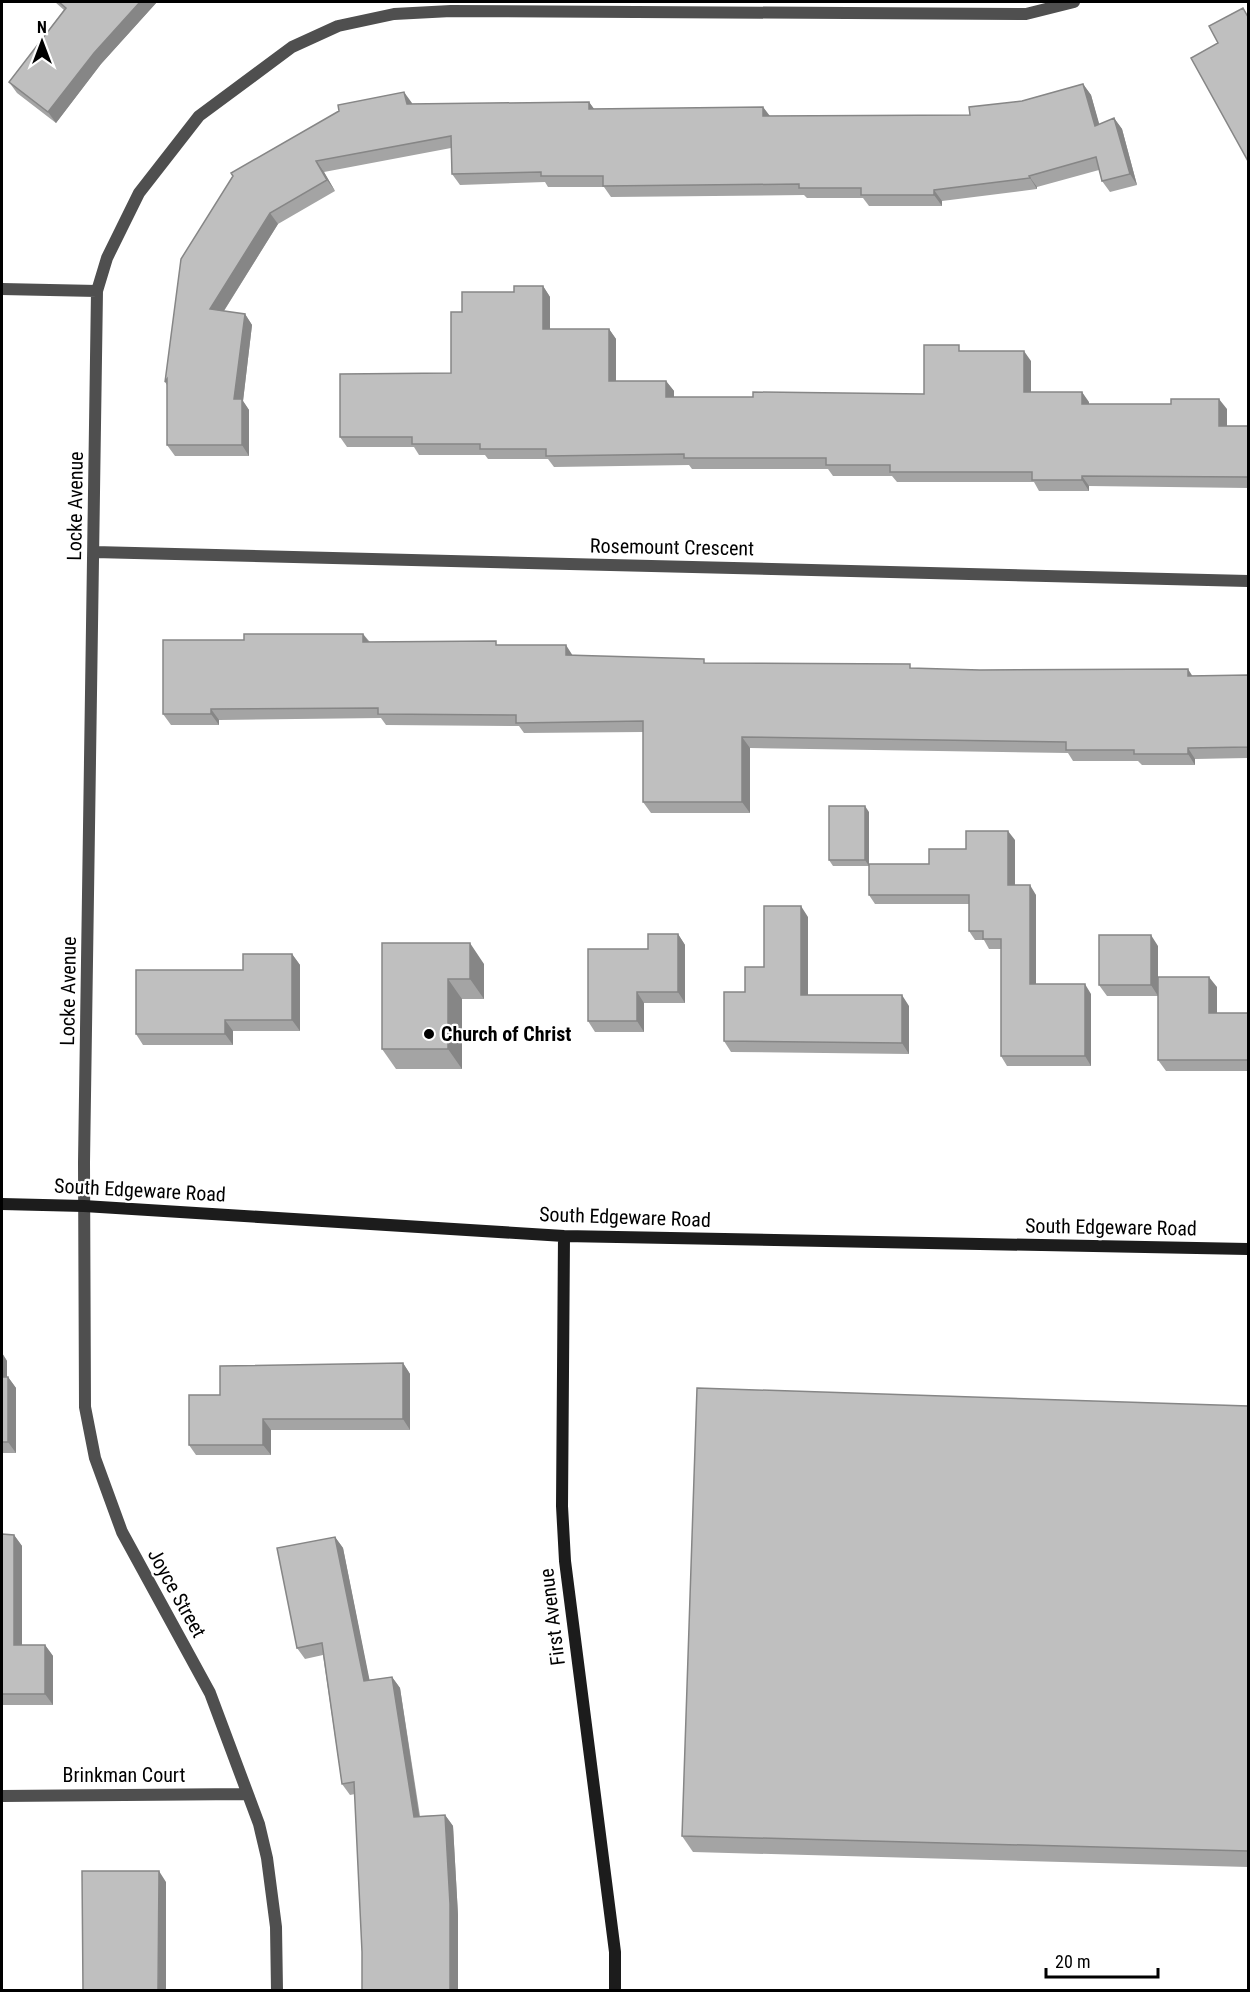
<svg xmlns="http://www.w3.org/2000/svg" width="1250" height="1992" viewBox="0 0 1250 1992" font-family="'Roboto Condensed',sans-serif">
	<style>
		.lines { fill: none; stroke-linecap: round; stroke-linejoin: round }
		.minor { stroke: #4f4f4f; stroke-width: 12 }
		.secondary { stroke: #1c1c1c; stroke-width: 12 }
		.wall { fill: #a4a4a4 }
		.shaded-wall { fill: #868686 }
		.building { fill: #bfbfbf; stroke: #868686; stroke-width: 1.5 }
		.poi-dot { fill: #000; stroke: #fff; stroke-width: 2 }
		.labels { text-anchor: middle; stroke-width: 4.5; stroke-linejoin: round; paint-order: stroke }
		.street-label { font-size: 20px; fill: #000; stroke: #fff }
		.poi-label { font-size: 20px; font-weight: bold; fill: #000; stroke: #fff; text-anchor: start }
	</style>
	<rect width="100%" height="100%" fill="#fff"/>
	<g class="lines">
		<!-- minor -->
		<path class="minor" d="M 2,289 L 97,291
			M 94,552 L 1248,581
			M 2,1796 L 246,1794
			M 277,1990 L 276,1927 L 267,1858 L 259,1824 L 210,1693 L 122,1532 L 95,1458 L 85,1407 L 84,1163 L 97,291 L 107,258 L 139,193 L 199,116 L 292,47 L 338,26 L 394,14 L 451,11 L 1026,14 L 1074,2"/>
		<!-- secondary -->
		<path class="secondary" d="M 2,1204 L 84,1206 L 564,1236 L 1248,1249
			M 564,1236 L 562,1506 L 565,1561 L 615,1952 L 615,1990"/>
	</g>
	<!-- wall -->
	<path class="wall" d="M 55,2 L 157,2 L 101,64 L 56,123 L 17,93 L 9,82 L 64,10 Z
		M 1083,84 L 1091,95 L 1099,125 L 1114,118 L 1122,129 L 1137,185 L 1110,192 L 1102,181 L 1099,170 L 1037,187 L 1037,189 L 942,201 L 942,206 L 869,206 L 863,198 L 807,198 L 804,195 L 611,197 L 604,187 L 548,187 L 545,182 L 460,185 L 452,174 L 451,148 L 324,172 L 335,191 L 278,224 L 224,311 L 245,314 L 252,325 L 243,401 L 249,410 L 249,456 L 175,456 L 167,445 L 167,385 L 165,382 L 233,176 L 589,102 L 594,109 L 763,107 L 770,116 L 970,115 Z
		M 543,286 L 550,297 L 550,329 L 609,329 L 616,339 L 616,381 L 666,381 L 674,391 L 674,397 L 753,397 L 924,394 L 963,351 L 1031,361 L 1031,392 L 1082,392 L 1089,404 L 1227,409 L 1227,426 L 1248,426 L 1248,488 L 1089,486 L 1089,491 L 1039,491 L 1034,482 L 897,482 L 892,476 L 833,476 L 828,469 L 692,469 L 689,465 L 554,467 L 548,459 L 488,459 L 485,455 L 419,455 L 414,447 L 347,447 L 340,437 L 451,373 L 462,312 L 514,292 Z
		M 363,634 L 370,642 L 499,645 L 573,655 L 707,663 L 1193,676 L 1248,675 L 1248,758 L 1195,759 L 1195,765 L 1142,765 L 1138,761 L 1073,761 L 1068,753 L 750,748 L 750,813 L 651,813 L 643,802 L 643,732 L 524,733 L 519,726 L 386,725 L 381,718 L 219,720 L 219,725 L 171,725 L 163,714 L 244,640 Z
		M 869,812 L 869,864 L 929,864 L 966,849 L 1015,840 L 1015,885 L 1036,895 L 1036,984 L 1091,994 L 1091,1066 L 1007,1066 L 1001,1056 L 1001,949 L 989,949 L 984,940 L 975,940 L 969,931 L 969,904 L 875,904 L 869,895 L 869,866 L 833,866 L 829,860 Z
		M 808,917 L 808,995 L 909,1006 L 909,1054 L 731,1052 L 724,1041 L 745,992 Z
		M 678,934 L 685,945 L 685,1003 L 644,1003 L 644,1032 L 595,1032 L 588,1021 L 648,949 Z
		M 382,943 L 484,964 L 484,999 L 462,999 L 462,1069 L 396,1069 L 382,1049 Z
		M 1158,946 L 1158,977 L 1217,987 L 1217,1013 L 1248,1013 L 1248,1071 L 1166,1071 L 1158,1060 L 1158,996 L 1107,996 L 1099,985 Z
		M 292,954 L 300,965 L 300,1031 L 233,1031 L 233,1045 L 143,1045 L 136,1034 L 243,970 Z
		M 2,1353 L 7,1361 L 7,1377 L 8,1377 L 16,1388 L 16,1453 L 2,1453 Z
		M 403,1363 L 410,1374 L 410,1430 L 271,1430 L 271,1455 L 196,1455 L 189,1445 L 220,1395 Z
		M 1248,1406 L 1248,1867 L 693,1852 L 682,1836 Z
		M 2,1534 L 14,1535 L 22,1546 L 22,1645 L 45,1645 L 53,1656 L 53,1705 L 2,1705 Z
		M 335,1537 L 343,1548 L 369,1680 L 392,1677 L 400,1688 L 420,1816 L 445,1815 L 453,1826 L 458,1915 L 458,1990 L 362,1952 L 355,1794 L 350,1795 L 342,1784 L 323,1655 L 305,1659 L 297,1648 Z"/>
	<!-- shaded-wall -->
	<path class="shaded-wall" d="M 140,2 L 157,2 L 101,64 L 56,123 L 48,112 L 94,53 Z
		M 1083,84 L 1091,95 L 1103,137 L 1095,126 Z
		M 404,92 L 412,103 L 414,115 L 407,104 Z
		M 589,102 L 597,113 L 589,109 Z
		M 763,107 L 771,118 L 763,116 Z
		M 1114,118 L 1122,129 L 1137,185 L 1130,174 Z
		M 316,161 L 324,172 L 335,191 L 327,180 Z
		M 1029,176 L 1037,187 L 1037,189 L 1030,178 Z
		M 934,190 L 942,201 L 942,206 L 934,195 Z
		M 270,213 L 278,224 L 218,320 L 210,309 Z
		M 543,286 L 550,297 L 550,339 L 543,329 Z
		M 245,314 L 252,325 L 243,401 L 249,410 L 249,456 L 242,445 L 234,399 Z
		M 609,329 L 616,339 L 616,391 L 609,381 Z
		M 1024,351 L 1031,361 L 1031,402 L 1024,392 Z
		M 666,381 L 674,391 L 674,408 L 666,397 Z
		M 1082,392 L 1089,402 L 1089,414 L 1082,404 Z
		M 1219,399 L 1227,409 L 1227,436 L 1219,426 Z
		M 1082,476 L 1089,486 L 1089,491 L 1082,480 Z
		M 363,634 L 371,645 L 363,642 Z
		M 566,645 L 573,656 L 566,655 Z
		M 1188,669 L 1195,680 L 1188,676 Z
		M 211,709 L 219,720 L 219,725 L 211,714 Z
		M 742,737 L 750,748 L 750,813 L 742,802 Z
		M 1188,748 L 1195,759 L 1195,765 L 1188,754 Z
		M 865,806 L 869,812 L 869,866 L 865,860 Z
		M 1008,831 L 1015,840 L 1015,895 L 1008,885 Z
		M 1030,885 L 1036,895 L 1036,994 L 1030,984 Z
		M 801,906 L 808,917 L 808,1006 L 801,995 Z
		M 678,934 L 685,945 L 685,1003 L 678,992 Z
		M 1151,935 L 1158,946 L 1158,996 L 1151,985 Z
		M 470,943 L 484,964 L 484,999 L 470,979 Z
		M 292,954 L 300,965 L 300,1031 L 292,1020 Z
		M 1209,977 L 1217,987 L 1217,1024 L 1209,1013 Z
		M 448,979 L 462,999 L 462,1069 L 448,1049 Z
		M 1085,984 L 1091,994 L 1091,1066 L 1085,1056 Z
		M 637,992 L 644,1003 L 644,1032 L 637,1021 Z
		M 902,995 L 909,1006 L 909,1054 L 902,1043 Z
		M 225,1020 L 233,1031 L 233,1045 L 225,1034 Z
		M 2,1353 L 7,1361 L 7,1388 L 2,1380 Z
		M 403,1363 L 410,1374 L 410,1430 L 403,1419 Z
		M 8,1377 L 16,1388 L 16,1453 L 8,1442 Z
		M 263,1419 L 271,1430 L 271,1455 L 263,1445 Z
		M 14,1535 L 22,1546 L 22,1656 L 14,1645 Z
		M 335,1537 L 343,1548 L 372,1692 L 364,1681 Z
		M 45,1645 L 53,1656 L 53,1705 L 45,1694 Z
		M 392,1677 L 400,1688 L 421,1828 L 414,1817 Z
		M 445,1815 L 453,1826 L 458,1915 L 458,1990 L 450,1990 Z
		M 159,1871 L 166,1882 L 166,1990 L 158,1990 Z"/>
	<!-- building -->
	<path class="building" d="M 59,2 L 140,2 L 94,53 L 48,112 L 9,82 L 66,8 Z
		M 1243,8 L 1248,17 L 1248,161 L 1191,58 L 1218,43 L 1209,26 Z
		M 1083,84 L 1095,126 L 1114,118 L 1130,174 L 1102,181 L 1096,157 L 1029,176 L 1030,178 L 934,190 L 934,195 L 861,195 L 861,188 L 799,188 L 799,184 L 603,186 L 603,176 L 541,176 L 541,172 L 452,174 L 451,136 L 316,161 L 327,180 L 270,213 L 210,309 L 245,314 L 234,399 L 242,399 L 242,445 L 167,445 L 167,379 L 165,382 L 181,259 L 233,176 L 231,173 L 339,111 L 338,105 L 404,92 L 407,104 L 589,102 L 589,109 L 763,107 L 763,116 L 970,115 L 969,107 L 1022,101 Z
		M 514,286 L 543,286 L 543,329 L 609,329 L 609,381 L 666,381 L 666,397 L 753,397 L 753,392 L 924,394 L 924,345 L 959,345 L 959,351 L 1024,351 L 1024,392 L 1082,392 L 1082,404 L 1171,404 L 1171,399 L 1219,399 L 1219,426 L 1248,426 L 1248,477 L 1082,476 L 1082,480 L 1032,480 L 1032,472 L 890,472 L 890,465 L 826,465 L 826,458 L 684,458 L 684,454 L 546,456 L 546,449 L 480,449 L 480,444 L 412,444 L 412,437 L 340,437 L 340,374 L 451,373 L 451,312 L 462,312 L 462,292 L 514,292 Z
		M 244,634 L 363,634 L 363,642 L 496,641 L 496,645 L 566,645 L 566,655 L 704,659 L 704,663 L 910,664 L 910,668 L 980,670 L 1188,669 L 1188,676 L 1248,675 L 1248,747 L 1188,748 L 1188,754 L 1134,754 L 1134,750 L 1066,750 L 1066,742 L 742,737 L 742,802 L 643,802 L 643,721 L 516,723 L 516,715 L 378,714 L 378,708 L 211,709 L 211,714 L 163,714 L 163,640 L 244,640 Z
		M 829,806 L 865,806 L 865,860 L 829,860 Z
		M 966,831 L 1008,831 L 1008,885 L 1030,885 L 1030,984 L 1085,984 L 1085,1056 L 1001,1056 L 1001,939 L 983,939 L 983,931 L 969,931 L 969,895 L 869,895 L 869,864 L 929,864 L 929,849 L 966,849 Z
		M 764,906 L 801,906 L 801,995 L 902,995 L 902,1043 L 724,1041 L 724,992 L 745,992 L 745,967 L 764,967 Z
		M 648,934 L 678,934 L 678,992 L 637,992 L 637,1021 L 588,1021 L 588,949 L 648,949 Z
		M 1099,935 L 1151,935 L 1151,985 L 1099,985 Z
		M 382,943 L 470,943 L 470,979 L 448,979 L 448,1049 L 382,1049 Z
		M 243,954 L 292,954 L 292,1020 L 225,1020 L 225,1034 L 136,1034 L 136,970 L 243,970 Z
		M 1158,977 L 1209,977 L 1209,1013 L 1248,1013 L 1248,1060 L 1158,1060 Z
		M 403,1363 L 403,1419 L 263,1419 L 263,1445 L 189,1445 L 189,1395 L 220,1395 L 220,1366 Z
		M 2,1377 L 8,1377 L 8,1442 L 2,1442 Z
		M 697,1388 L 1248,1406 L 1248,1851 L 682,1836 Z
		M 2,1534 L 14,1535 L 14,1645 L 45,1645 L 45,1694 L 2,1694 Z
		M 335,1537 L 364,1681 L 392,1677 L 414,1817 L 445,1815 L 450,1904 L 450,1990 L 362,1990 L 362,1952 L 354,1782 L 342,1784 L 322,1643 L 297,1648 L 277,1548 Z
		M 82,1871 L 159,1871 L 158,1990 L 83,1990 Z"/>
	<!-- markers -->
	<circle class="poi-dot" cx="429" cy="1034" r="6"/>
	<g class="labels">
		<!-- street labels -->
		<g class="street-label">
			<text transform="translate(75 506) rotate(-89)" y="7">Locke Avenue</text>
			<text transform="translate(672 547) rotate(1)" y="7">Rosemount Crescent</text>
			<text transform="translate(68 991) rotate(-89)" y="7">Locke Avenue</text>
			<text transform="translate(140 1190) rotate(3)" y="7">South Edgeware Road</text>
			<text transform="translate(625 1217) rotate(2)" y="7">South Edgeware Road</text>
			<text transform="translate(1111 1227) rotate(1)" y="7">South Edgeware Road</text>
			<text transform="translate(177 1593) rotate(61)" y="7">Joyce Street</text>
			<text transform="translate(552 1617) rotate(-97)" y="7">First Avenue</text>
			<text x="124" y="1782">Brinkman Court</text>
		</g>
		<!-- poi labels -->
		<g class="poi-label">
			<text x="441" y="1041">Church of Christ</text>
		</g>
	</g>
	<!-- border -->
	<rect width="1250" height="1992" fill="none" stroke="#000000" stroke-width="6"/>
	<!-- north arrow -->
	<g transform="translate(42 42)" stroke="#ffffff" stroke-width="4.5" paint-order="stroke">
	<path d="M0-4.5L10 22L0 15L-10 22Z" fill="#000000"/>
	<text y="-9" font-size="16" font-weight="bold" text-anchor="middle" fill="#000000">N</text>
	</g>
	<!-- scale -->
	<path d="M1046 1968v9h112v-9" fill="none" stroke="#000000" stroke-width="3"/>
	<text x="1055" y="1968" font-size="18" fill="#000000" stroke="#ffffff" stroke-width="4.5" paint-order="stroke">20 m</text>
</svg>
